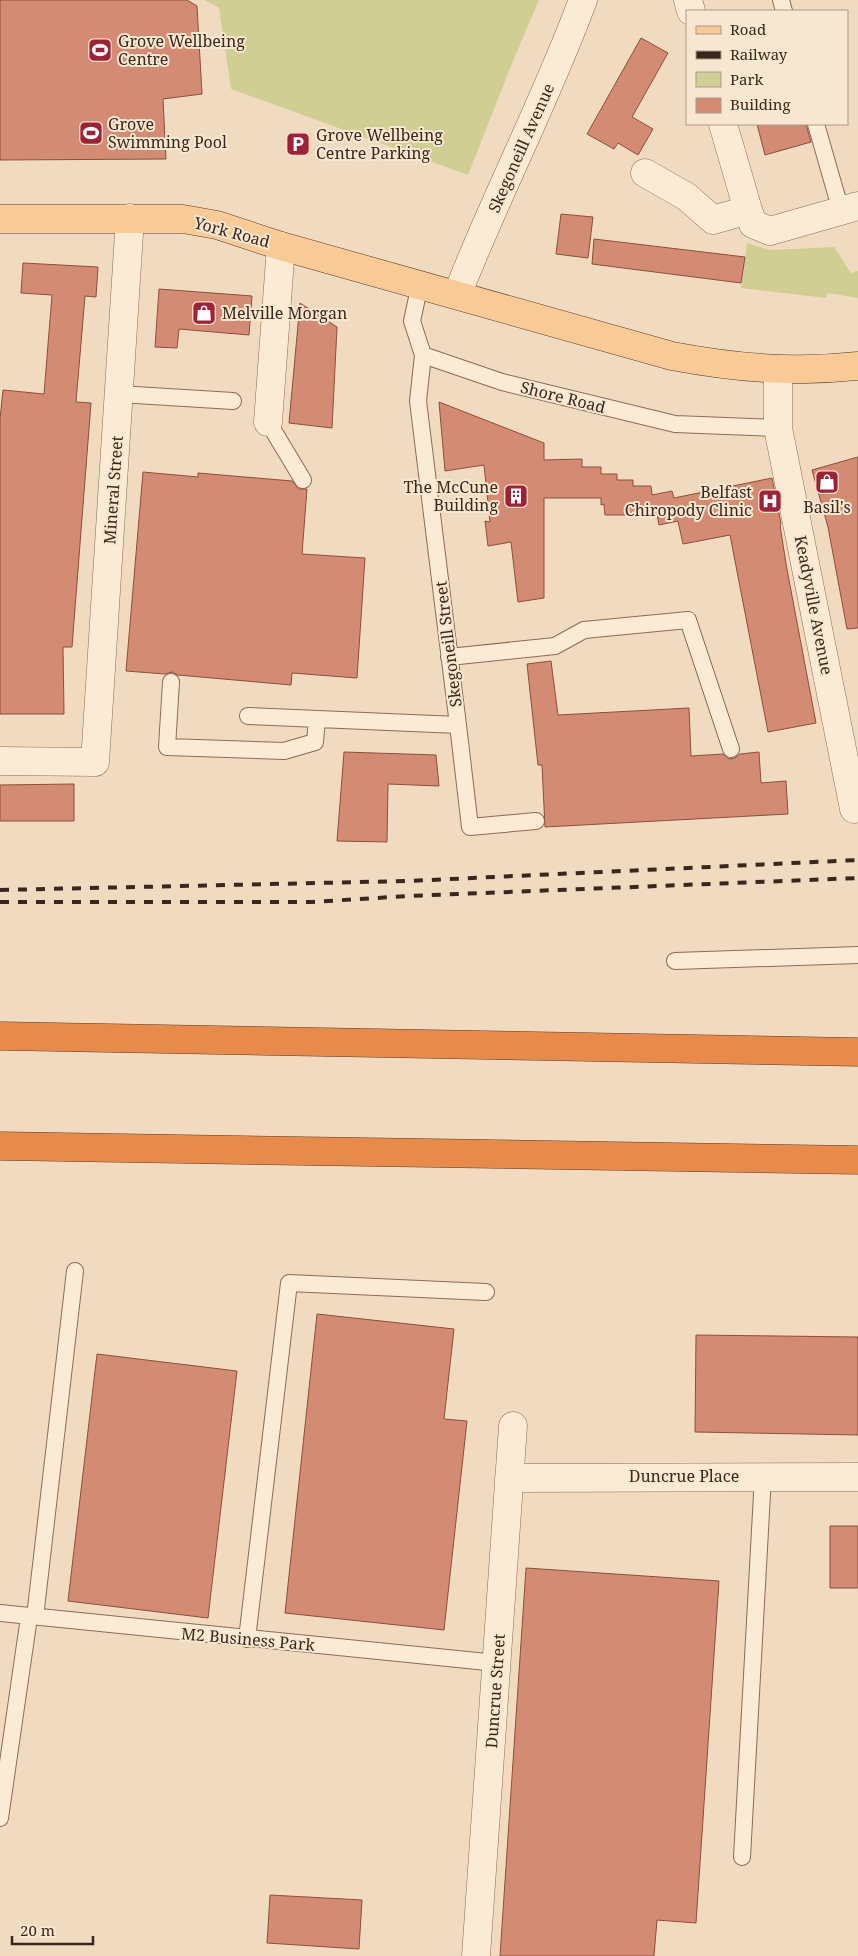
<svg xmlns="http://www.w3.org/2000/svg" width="858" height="1956" viewBox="0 0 858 1956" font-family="'Noto Serif',serif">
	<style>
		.green { fill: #d0ce93 }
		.building { fill: #d38c73; stroke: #8d4e3a }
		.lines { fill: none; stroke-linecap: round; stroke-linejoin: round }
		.service-casing { stroke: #8c6b56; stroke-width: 18 }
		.minor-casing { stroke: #8c6b56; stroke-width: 29 }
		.tertiary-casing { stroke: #8c6b56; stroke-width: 29 }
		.primary-casing { stroke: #593a2b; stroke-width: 29 }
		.motorway-casing { stroke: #593a2b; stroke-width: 29 }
		.service { stroke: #fbead4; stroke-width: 16 }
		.minor { stroke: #fbead4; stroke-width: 28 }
		.tertiary { stroke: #fbead4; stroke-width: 28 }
		.primary { stroke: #f8ca95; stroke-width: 28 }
		.motorway { stroke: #e88a4a; stroke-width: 28 }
		.rail { stroke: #3b261c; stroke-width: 4; stroke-dasharray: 9 9; stroke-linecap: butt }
		.labels { text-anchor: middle; stroke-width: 4; stroke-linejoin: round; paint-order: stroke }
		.poi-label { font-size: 16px; fill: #3b261c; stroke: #f8e7d0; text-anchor: start }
		.street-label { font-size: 16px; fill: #3b261c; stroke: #f8e7d0 }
	</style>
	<rect width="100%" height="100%" fill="#f1dbc0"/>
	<!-- green -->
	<path class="green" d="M 204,0 L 539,0 L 513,61 L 468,175 L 231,89 L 219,8 Z
		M 747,243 L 769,250 L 834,247 L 851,273 L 858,271 L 858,298 L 828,293 L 826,298 L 741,288 Z"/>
	<!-- building -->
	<path class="building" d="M 0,0 L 187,0 L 197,6 L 202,94 L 163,99 L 166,159 L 0,160 Z
		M 641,38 L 668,53 L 632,117 L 653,129 L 638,155 L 618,143 L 614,149 L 587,134 Z
		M 757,124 L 806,124 L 811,142 L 765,155 Z
		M 561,214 L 593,217 L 588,258 L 556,254 Z
		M 594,239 L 745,257 L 741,283 L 592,264 Z
		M 23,263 L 98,267 L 96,297 L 85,296 L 76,402 L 91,403 L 72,647 L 63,647 L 64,714 L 0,714 L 0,419 L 3,390 L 44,394 L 52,295 L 21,293 Z
		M 159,289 L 252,296 L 249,335 L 179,329 L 177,348 L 155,347 Z
		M 300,303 L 337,327 L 332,428 L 289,423 Z
		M 439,402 L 544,443 L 544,460 L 582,459 L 582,467 L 601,467 L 601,474 L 617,474 L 617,480 L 633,480 L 633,486 L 651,486 L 652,495 L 672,491 L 674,498 L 772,478 L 781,524 L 780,525 L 786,564 L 816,723 L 768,732 L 730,535 L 683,544 L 678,521 L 659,525 L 657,515 L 605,515 L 604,504 L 601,505 L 601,498 L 544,498 L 544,598 L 518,602 L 511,542 L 488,546 L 485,521 L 490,522 L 484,465 L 445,471 Z
		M 858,457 L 858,628 L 847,629 L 828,527 L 812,470 Z
		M 143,472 L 198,477 L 198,473 L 292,481 L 299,489 L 307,489 L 302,554 L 365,558 L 357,678 L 292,673 L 291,685 L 178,675 L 172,672 L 165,674 L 126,671 Z
		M 551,661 L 558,715 L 689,708 L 691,756 L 723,754 L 729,759 L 735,758 L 740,754 L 759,752 L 761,783 L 786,781 L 788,814 L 545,827 L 542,765 L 538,765 L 527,664 Z
		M 344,752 L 436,755 L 439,786 L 388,784 L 387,842 L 337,841 Z
		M 74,784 L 74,821 L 0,821 L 0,785 Z
		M 317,1314 L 454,1329 L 444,1419 L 467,1421 L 444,1630 L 285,1613 Z
		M 696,1335 L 858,1337 L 858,1435 L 695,1432 Z
		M 97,1354 L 237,1371 L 208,1618 L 68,1601 Z
		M 830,1526 L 858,1526 L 858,1588 L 830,1588 Z
		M 526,1568 L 719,1581 L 696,1923 L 657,1920 L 654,1956 L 500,1956 Z
		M 270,1895 L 362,1900 L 359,1949 L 267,1943 Z"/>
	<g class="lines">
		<!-- service casing -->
		<g class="service-casing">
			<path id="service" d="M 781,0 L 784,11
				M 816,124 L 841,211
				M 420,284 L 412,321 L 423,355 L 502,382 L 675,424 L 778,428
				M 119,394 L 233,401
				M 268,422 L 303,480
				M 449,657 L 555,646 L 584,630 L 688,620 L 731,749
				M 171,682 L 167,747 L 284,751 L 315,742 L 317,719
				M 248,716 L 458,725 L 418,401 L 423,355
				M 458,725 L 470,827 L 536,821
				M 675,961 L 858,955
				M 0,1613 L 497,1663
				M 35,1617 L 75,1271
				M 247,1639 L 289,1283 L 486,1292
				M 0,1818 L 29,1617
				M 742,1857 L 763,1476"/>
		</g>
		<!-- minor casing -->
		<g class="minor-casing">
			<path id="minor" d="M 688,0 L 691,11
				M 723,124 L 748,210 L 753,224 L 770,231 L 858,206
				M 645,173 L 687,197 L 713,220 L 748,210
				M 778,370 L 778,428 L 854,809
				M 268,422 L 281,246
				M 0,761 L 95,762 L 130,218
				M 509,1478 L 858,1477
				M 476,1956 L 513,1426"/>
		</g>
		<!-- tertiary casing -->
		<g class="tertiary-casing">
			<path id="tertiary" d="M 457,295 C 496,195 546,100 583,0"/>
		</g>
		<!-- primary casing -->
		<g class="primary-casing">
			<path id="primary" d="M 0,219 L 183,219 L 217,225 L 281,246 L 672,356 C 736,368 793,373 858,366"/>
		</g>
		<!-- motorway casing -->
		<g class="motorway-casing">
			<path id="motorway" d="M 0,1036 L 858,1052
				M 0,1146 L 858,1160"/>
		</g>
		<!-- service -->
		<use href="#service" class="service"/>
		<!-- minor -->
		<use href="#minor" class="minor"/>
		<!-- tertiary -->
		<use href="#tertiary" class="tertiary"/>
		<!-- primary -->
		<use href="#primary" class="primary"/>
		<!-- motorway -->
		<use href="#motorway" class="motorway"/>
		<!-- rail -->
		<path class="rail" d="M 0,890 L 408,881 L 858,860
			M 0,902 L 312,902 L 408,896 L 858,878"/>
	</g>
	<!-- icons -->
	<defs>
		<g id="stadium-square" transform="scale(1.25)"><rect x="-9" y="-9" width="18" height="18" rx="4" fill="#a02136" stroke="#f8e7d0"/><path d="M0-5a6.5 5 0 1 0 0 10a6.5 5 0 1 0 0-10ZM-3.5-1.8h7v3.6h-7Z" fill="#fff"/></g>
		<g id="parking-square" transform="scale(1.25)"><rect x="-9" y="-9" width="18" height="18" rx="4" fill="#a02136" stroke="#f8e7d0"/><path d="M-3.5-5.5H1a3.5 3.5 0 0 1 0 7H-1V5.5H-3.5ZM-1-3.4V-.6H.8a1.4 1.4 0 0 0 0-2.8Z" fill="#fff"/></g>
		<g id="shop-square" transform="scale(1.25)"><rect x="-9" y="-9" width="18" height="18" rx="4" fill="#a02136" stroke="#f8e7d0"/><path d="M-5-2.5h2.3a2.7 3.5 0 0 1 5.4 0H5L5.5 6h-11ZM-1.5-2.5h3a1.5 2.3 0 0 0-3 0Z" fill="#fff"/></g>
		<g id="building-square" transform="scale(1.25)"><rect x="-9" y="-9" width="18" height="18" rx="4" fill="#a02136" stroke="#f8e7d0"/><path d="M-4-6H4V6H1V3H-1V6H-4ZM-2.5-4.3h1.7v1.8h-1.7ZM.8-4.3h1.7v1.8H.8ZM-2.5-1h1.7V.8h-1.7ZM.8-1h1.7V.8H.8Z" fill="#fff"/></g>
		<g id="hospital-square" transform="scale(1.25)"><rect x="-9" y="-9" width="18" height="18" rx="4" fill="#a02136" stroke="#f8e7d0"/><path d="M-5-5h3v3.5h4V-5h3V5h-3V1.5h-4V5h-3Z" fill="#fff"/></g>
	</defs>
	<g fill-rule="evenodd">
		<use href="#stadium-square" x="100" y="50"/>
		<use href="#stadium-square" x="91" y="133"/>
		<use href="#parking-square" x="298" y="144"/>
		<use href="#shop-square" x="204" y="313"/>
		<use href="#shop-square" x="827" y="482"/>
		<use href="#building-square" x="516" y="496"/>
		<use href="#hospital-square" x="770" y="501"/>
	</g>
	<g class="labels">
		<!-- poi labels -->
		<g class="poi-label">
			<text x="118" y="47">Grove Wellbeing<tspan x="118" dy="18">Centre</tspan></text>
			<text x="108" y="130">Grove<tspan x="108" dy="18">Swimming Pool</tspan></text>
			<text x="316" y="141">Grove Wellbeing<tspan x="316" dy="18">Centre Parking</tspan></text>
			<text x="222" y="319">Melville Morgan</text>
			<text x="498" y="493" text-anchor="end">The McCune<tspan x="498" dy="18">Building</tspan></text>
			<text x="752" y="498" text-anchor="end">Belfast<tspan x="752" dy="18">Chiropody Clinic</tspan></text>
			<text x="827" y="513" text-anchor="middle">Basil's</text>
		</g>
		<!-- street labels -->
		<g class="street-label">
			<text transform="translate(521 148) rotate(-66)" y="6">Skegoneill Avenue</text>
			<text transform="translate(232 232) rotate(15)" y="6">York Road</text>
			<text transform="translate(563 397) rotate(14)" y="6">Shore Road</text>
			<text transform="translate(113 490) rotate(-86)" y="6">Mineral Street</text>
			<text transform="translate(814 605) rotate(79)" y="6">Keadyville Avenue</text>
			<text transform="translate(448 644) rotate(-97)" y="6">Skegoneill Street</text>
			<text x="684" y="1482">Duncrue Place</text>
			<text transform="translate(248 1639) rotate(5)" y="6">M2 Business Park</text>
			<text transform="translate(495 1691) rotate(-86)" y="6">Duncrue Street</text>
		</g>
	</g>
	<!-- legend -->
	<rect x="686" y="10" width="162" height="115" fill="#f8e7d0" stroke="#ac9a88"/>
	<rect x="696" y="26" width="25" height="8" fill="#f8ca95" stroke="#ac9a88"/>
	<text x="730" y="35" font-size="15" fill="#3b261c">Road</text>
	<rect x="696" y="51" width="25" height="8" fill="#3b261c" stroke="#ac9a88"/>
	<text x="730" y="60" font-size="15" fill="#3b261c">Railway</text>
	<rect x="696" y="72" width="25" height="15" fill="#d0ce93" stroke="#ac9a88"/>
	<text x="730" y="85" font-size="15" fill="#3b261c">Park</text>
	<rect x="696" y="98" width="25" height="15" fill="#d38c73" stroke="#ac9a88"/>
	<text x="730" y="110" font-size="15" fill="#3b261c">Building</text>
	<!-- scale -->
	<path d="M12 1936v8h81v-8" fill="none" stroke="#3b261c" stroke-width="2.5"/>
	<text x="20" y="1936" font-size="15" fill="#3b261c" stroke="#f8e7d0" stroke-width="4" paint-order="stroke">20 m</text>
</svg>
